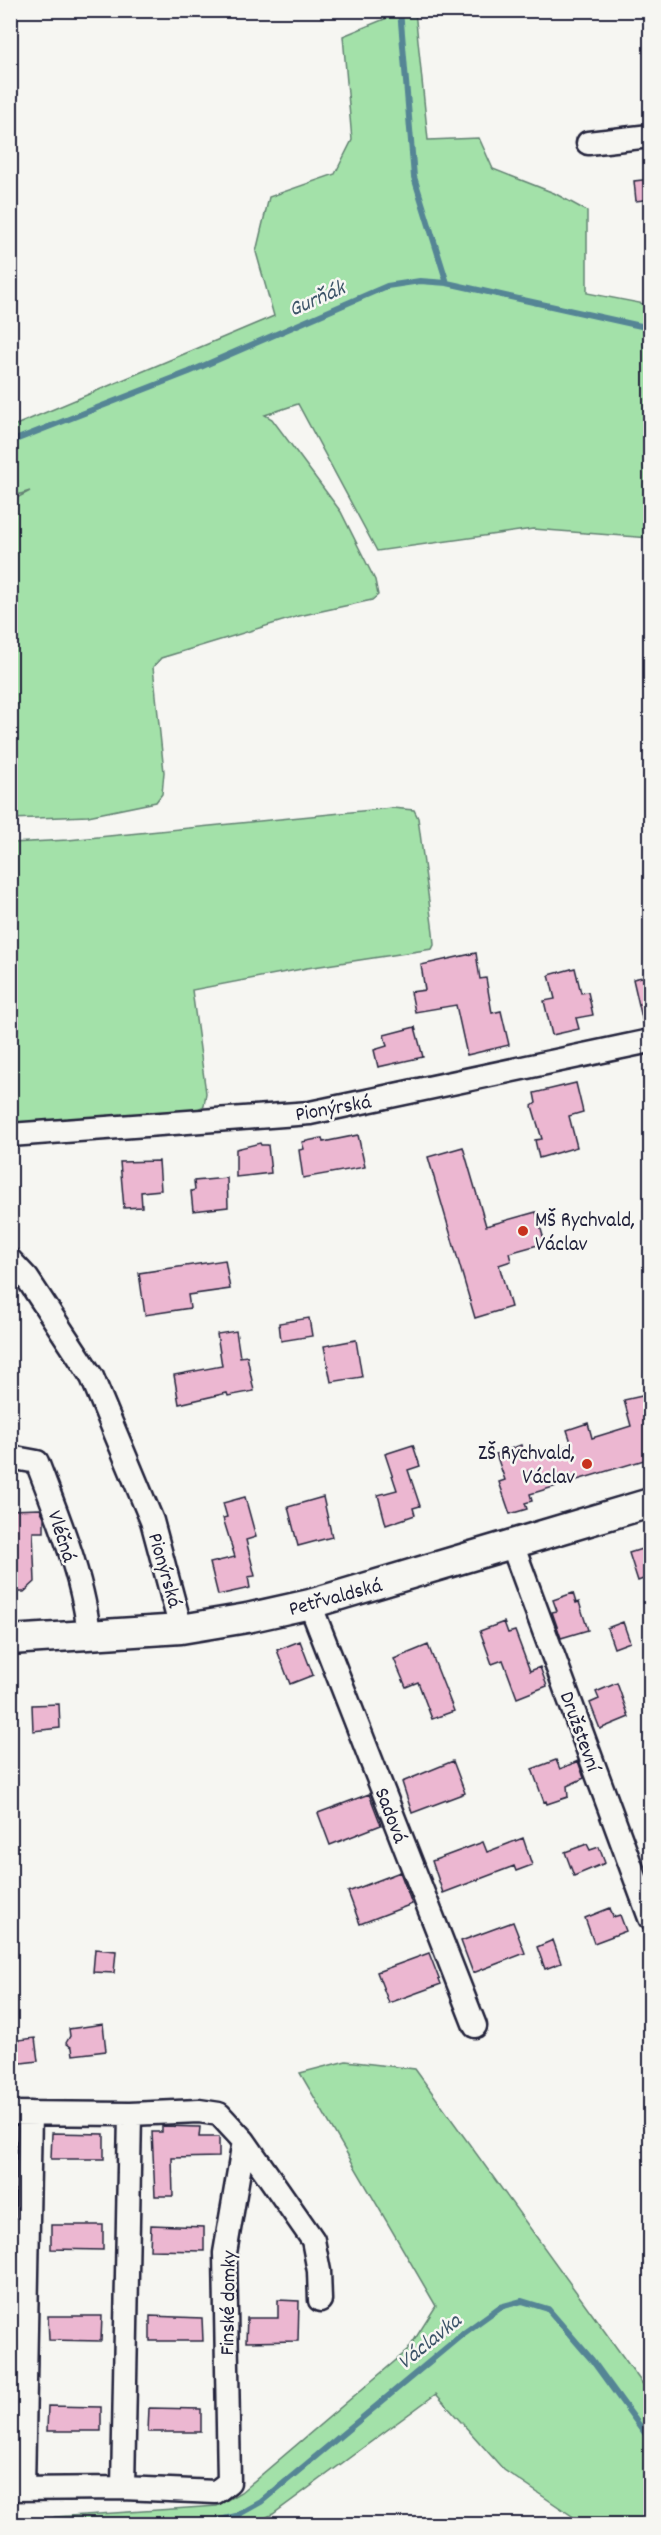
<svg xmlns="http://www.w3.org/2000/svg" width="661" height="2535" viewBox="0 0 661 2535" font-family="Dekko,sans-serif">
	<style>
		.green { fill: #a3e1a9; stroke: #628272; stroke-width: 1.5 }
		.lines { fill: none; stroke-linecap: round; stroke-linejoin: round }
		.stream { stroke: #558595; stroke-width: 6 }
		.building { fill: #ecb7d1; stroke: #22223b; stroke-width: 1.5 }
		.minor-casing { stroke: #22223b; stroke-width: 27 }
		.tertiary-casing { stroke: #22223b; stroke-width: 33 }
		.minor { stroke: #f6f6f2; stroke-width: 22 }
		.tertiary { stroke: #f6f6f2; stroke-width: 28 }
		.poi-dot { fill: #c8321e; stroke: #f6f6f2; stroke-width: 2 }
		.labels { text-anchor: middle; stroke-width: 5; stroke-linejoin: round; paint-order: stroke }
		.street-label { font-size: 21px; fill: #22223b; stroke: #f6f6f2 }
		.poi-label { font-size: 21px; fill: #22223b; stroke: #f6f6f2; text-anchor: start }
		.water-label { font-size: 22px; font-style: italic; fill: #3c5468; stroke: #f6f6f2 }
	</style>
	<rect width="100%" height="100%" fill="#f6f6f2"/>
	<filter id="ink" filterUnits="userSpaceOnUse"><feTurbulence type="fractalNoise" baseFrequency=".0167" numOctaves="2"/><feDisplacementMap in="SourceGraphic" scale="12" xChannelSelector="R" yChannelSelector="G"/><feConvolveMatrix kernelMatrix="1 2 1 2 8 2 1 2 1" color-interpolation-filters="sRGB"/></filter>
	<g filter="url(#ink)">
		<!-- green -->
		<path class="green" d="M 404,11 L 415,11 L 428,140 L 479,138 L 493,169 L 554,193 L 587,211 L 587,293 L 650,305 L 650,538 L 533,529 L 377,551 L 298,404 L 265,415 L 272,419 L 341,512 L 375,580 L 378,595 L 372,600 L 299,616 L 161,658 L 153,667 L 164,772 L 162,794 L 156,802 L 88,816 L 11,819 L 11,501 L 30,491 L 11,497 L 11,427 L 274,316 L 256,252 L 269,197 L 335,174 L 352,140 L 343,36 Z
			M 392,808 L 414,810 L 418,818 L 433,932 L 434,945 L 432,949 L 307,968 L 192,990 L 206,1093 L 204,1106 L 198,1109 L 11,1129 L 11,843 L 68,840 Z
			M 346,2061 L 415,2069 L 650,2394 L 650,2524 L 584,2524 L 504,2470 L 436,2394 L 273,2514 L 253,2524 L 37,2524 L 55,2517 L 217,2506 L 241,2492 L 408,2350 L 436,2306 L 300,2073 Z"/>
		<g class="lines">
			<!-- stream -->
			<path class="stream" d="M 400,10 L 414,177 L 447,283
				M 10,442 L 189,372 L 387,286 L 420,281 L 447,283 L 650,328
				M 205,2524 L 236,2516 L 261,2502 L 464,2333 L 500,2307 L 522,2301 L 548,2309 L 592,2360 L 650,2440"/>
		</g>
		<!-- building -->
		<path class="building" d="M 651,179 L 651,199 L 636,201 L 634,181 Z
			M 476,953 L 480,979 L 486,978 L 492,1013 L 501,1011 L 509,1045 L 467,1055 L 456,1005 L 415,1012 L 411,992 L 425,990 L 421,965 Z
			M 575,968 L 581,993 L 588,992 L 593,1015 L 576,1018 L 579,1029 L 552,1035 L 544,1001 L 555,999 L 549,975 Z
			M 651,975 L 651,1027 L 644,1027 L 633,979 Z
			M 415,1027 L 423,1057 L 378,1067 L 374,1050 L 387,1046 L 384,1035 Z
			M 576,1083 L 583,1112 L 569,1116 L 577,1147 L 539,1158 L 535,1140 L 542,1139 L 532,1106 L 536,1103 L 534,1093 Z
			M 358,1135 L 365,1167 L 303,1178 L 299,1150 L 304,1149 L 302,1142 L 322,1138 L 323,1142 Z
			M 260,1143 L 261,1145 L 268,1145 L 271,1173 L 236,1177 L 236,1149 Z
			M 463,1147 L 486,1226 L 536,1212 L 545,1243 L 509,1253 L 511,1261 L 499,1265 L 511,1307 L 475,1318 L 428,1157 Z
			M 159,1161 L 161,1190 L 141,1192 L 142,1207 L 124,1208 L 120,1162 Z
			M 227,1178 L 228,1207 L 193,1211 L 191,1191 L 195,1190 L 194,1181 Z
			M 225,1260 L 230,1289 L 188,1295 L 190,1308 L 145,1315 L 139,1273 Z
			M 309,1318 L 312,1336 L 281,1341 L 279,1323 Z
			M 236,1331 L 240,1357 L 247,1356 L 254,1391 L 228,1396 L 227,1393 L 179,1404 L 174,1375 L 222,1366 L 217,1334 Z
			M 356,1340 L 362,1377 L 331,1382 L 324,1346 Z
			M 651,1394 L 651,1458 L 530,1494 L 532,1501 L 525,1503 L 527,1509 L 510,1514 L 499,1482 L 505,1480 L 496,1454 L 521,1445 L 526,1458 L 572,1445 L 567,1430 L 588,1423 L 592,1438 L 631,1426 L 624,1400 Z
			M 413,1445 L 420,1466 L 408,1470 L 420,1506 L 413,1508 L 415,1515 L 386,1525 L 378,1495 L 397,1490 L 385,1454 Z
			M 245,1497 L 256,1537 L 246,1540 L 255,1576 L 248,1577 L 250,1588 L 218,1595 L 210,1563 L 235,1557 L 223,1518 L 227,1517 L 223,1503 Z
			M 323,1497 L 332,1537 L 298,1546 L 288,1507 Z
			M 40,1509 L 44,1517 L 44,1532 L 33,1532 L 35,1582 L 24,1592 L 15,1592 L 10,1586 L 10,1510 Z
			M 651,1546 L 651,1576 L 638,1581 L 629,1553 Z
			M 573,1593 L 576,1603 L 579,1602 L 588,1630 L 561,1638 L 552,1612 L 557,1611 L 553,1600 Z
			M 504,1622 L 508,1633 L 515,1631 L 530,1671 L 540,1667 L 547,1686 L 517,1698 L 503,1660 L 492,1664 L 480,1631 Z
			M 623,1622 L 630,1642 L 614,1648 L 607,1628 Z
			M 300,1641 L 313,1675 L 290,1684 L 277,1650 Z
			M 428,1645 L 454,1711 L 432,1719 L 418,1682 L 406,1687 L 394,1659 Z
			M 617,1683 L 629,1717 L 600,1729 L 590,1703 L 599,1699 L 596,1692 Z
			M 59,1704 L 60,1728 L 33,1731 L 32,1705 Z
			M 556,1760 L 560,1769 L 578,1761 L 584,1778 L 567,1786 L 568,1797 L 547,1804 L 546,1801 L 544,1802 L 532,1769 Z
			M 453,1761 L 465,1793 L 412,1813 L 402,1782 Z
			M 369,1794 L 381,1825 L 330,1845 L 318,1813 Z
			M 523,1838 L 532,1865 L 516,1871 L 514,1866 L 443,1893 L 432,1861 L 483,1842 L 487,1852 Z
			M 587,1844 L 590,1850 L 599,1847 L 605,1863 L 574,1876 L 565,1852 Z
			M 400,1872 L 412,1904 L 360,1924 L 348,1892 Z
			M 610,1908 L 613,1917 L 620,1915 L 626,1931 L 594,1943 L 585,1918 Z
			M 513,1922 L 525,1953 L 473,1973 L 461,1941 Z
			M 553,1940 L 561,1963 L 545,1969 L 537,1947 Z
			M 95,1949 L 116,1951 L 114,1973 L 93,1972 Z
			M 429,1953 L 441,1984 L 389,2003 L 377,1972 Z
			M 103,2024 L 106,2051 L 73,2055 L 72,2048 L 66,2043 L 70,2036 L 69,2029 Z
			M 35,2038 L 38,2061 L 13,2064 L 10,2041 Z
			M 162,2126 L 200,2127 L 199,2137 L 219,2137 L 219,2157 L 172,2158 L 173,2196 L 155,2196 L 152,2132 L 162,2132 Z
			M 52,2133 L 104,2134 L 104,2159 L 51,2159 Z
			M 51,2225 L 103,2225 L 103,2250 L 51,2249 Z
			M 151,2225 L 204,2227 L 204,2251 L 150,2250 Z
			M 278,2300 L 299,2301 L 298,2341 L 246,2342 L 247,2318 L 278,2318 Z
			M 48,2316 L 102,2316 L 101,2341 L 49,2340 Z
			M 150,2316 L 202,2318 L 203,2341 L 150,2341 Z
			M 48,2406 L 101,2407 L 101,2431 L 47,2431 Z
			M 149,2408 L 201,2409 L 201,2432 L 148,2432 Z"/>
		<g class="lines">
			<!-- minor casing -->
			<g class="minor-casing">
				<path id="minor" d="M 588,143 L 650,136
					M 10,1135 L 310,1113 L 650,1041
					M 10,1260 L 27,1278 L 92,1377 L 152,1521 L 181,1629
					M 10,1457 L 37,1462 C 57,1515 85,1581 89,1637
					M 512,1544 L 650,1918
					M 310,1604 L 475,2026
					M 10,2113 L 130,2114 L 199,2111 L 219,2114 L 244,2141 L 225,2253 L 229,2482 L 216,2492 L 123,2488
					M 244,2141 L 313,2240 L 319,2271 L 320,2300
					M 10,2489 L 123,2488 L 130,2114
					M 23,2489 L 30,2113"/>
			</g>
			<!-- tertiary casing -->
			<g class="tertiary-casing">
				<path id="tertiary" d="M 10,1640 L 181,1629 L 247,1618 L 310,1604 L 650,1503"/>
			</g>
			<!-- minor -->
			<use href="#minor" class="minor"/>
			<!-- tertiary -->
			<use href="#tertiary" class="tertiary"/>
		</g>
	</g>
	<!-- markers -->
	<g class="poi-dot">
		<circle cx="523" cy="1231" r="6"/>
		<circle cx="587" cy="1464" r="6"/>
	</g>
	<g class="labels">
		<!-- street labels -->
		<g class="street-label">
			<text transform="translate(333 1107) rotate(-10)" y="7">Pionýrská</text>
			<text transform="translate(63 1536) rotate(72)" y="7">Vléčná</text>
			<text transform="translate(166 1570) rotate(74)" y="7">Pionýrská</text>
			<text transform="translate(335 1596) rotate(-15)" y="7">Petřvaldská</text>
			<text transform="translate(581 1731) rotate(70)" y="7">Družstevní</text>
			<text transform="translate(392 1815) rotate(69)" y="7">Sadová</text>
			<text transform="translate(227 2303) rotate(-89)" y="7">Finské domky</text>
		</g>
		<!-- poi labels -->
		<g class="poi-label">
			<text x="535" y="1226">MŠ Rychvald,<tspan x="535" dy="24">Václav</tspan></text>
			<text x="575" y="1459" text-anchor="end">ZŠ Rychvald,<tspan x="575" dy="24">Václav</tspan></text>
		</g>
		<!-- water labels -->
		<g class="water-label">
			<text transform="translate(316 297) rotate(-24)" y="8">Gurňák</text>
			<text transform="translate(428 2340) rotate(-39)" y="8">Václavka</text>
		</g>
	</g>
	<!-- margin -->
	<rect width="661" height="2535" fill="none" stroke="#f6f6f2" stroke-width="36"/>
	<rect x="18" y="18" width="625" height="2499" fill="none" stroke="#22223b" stroke-width="2" filter="url(#ink)"/>
</svg>
